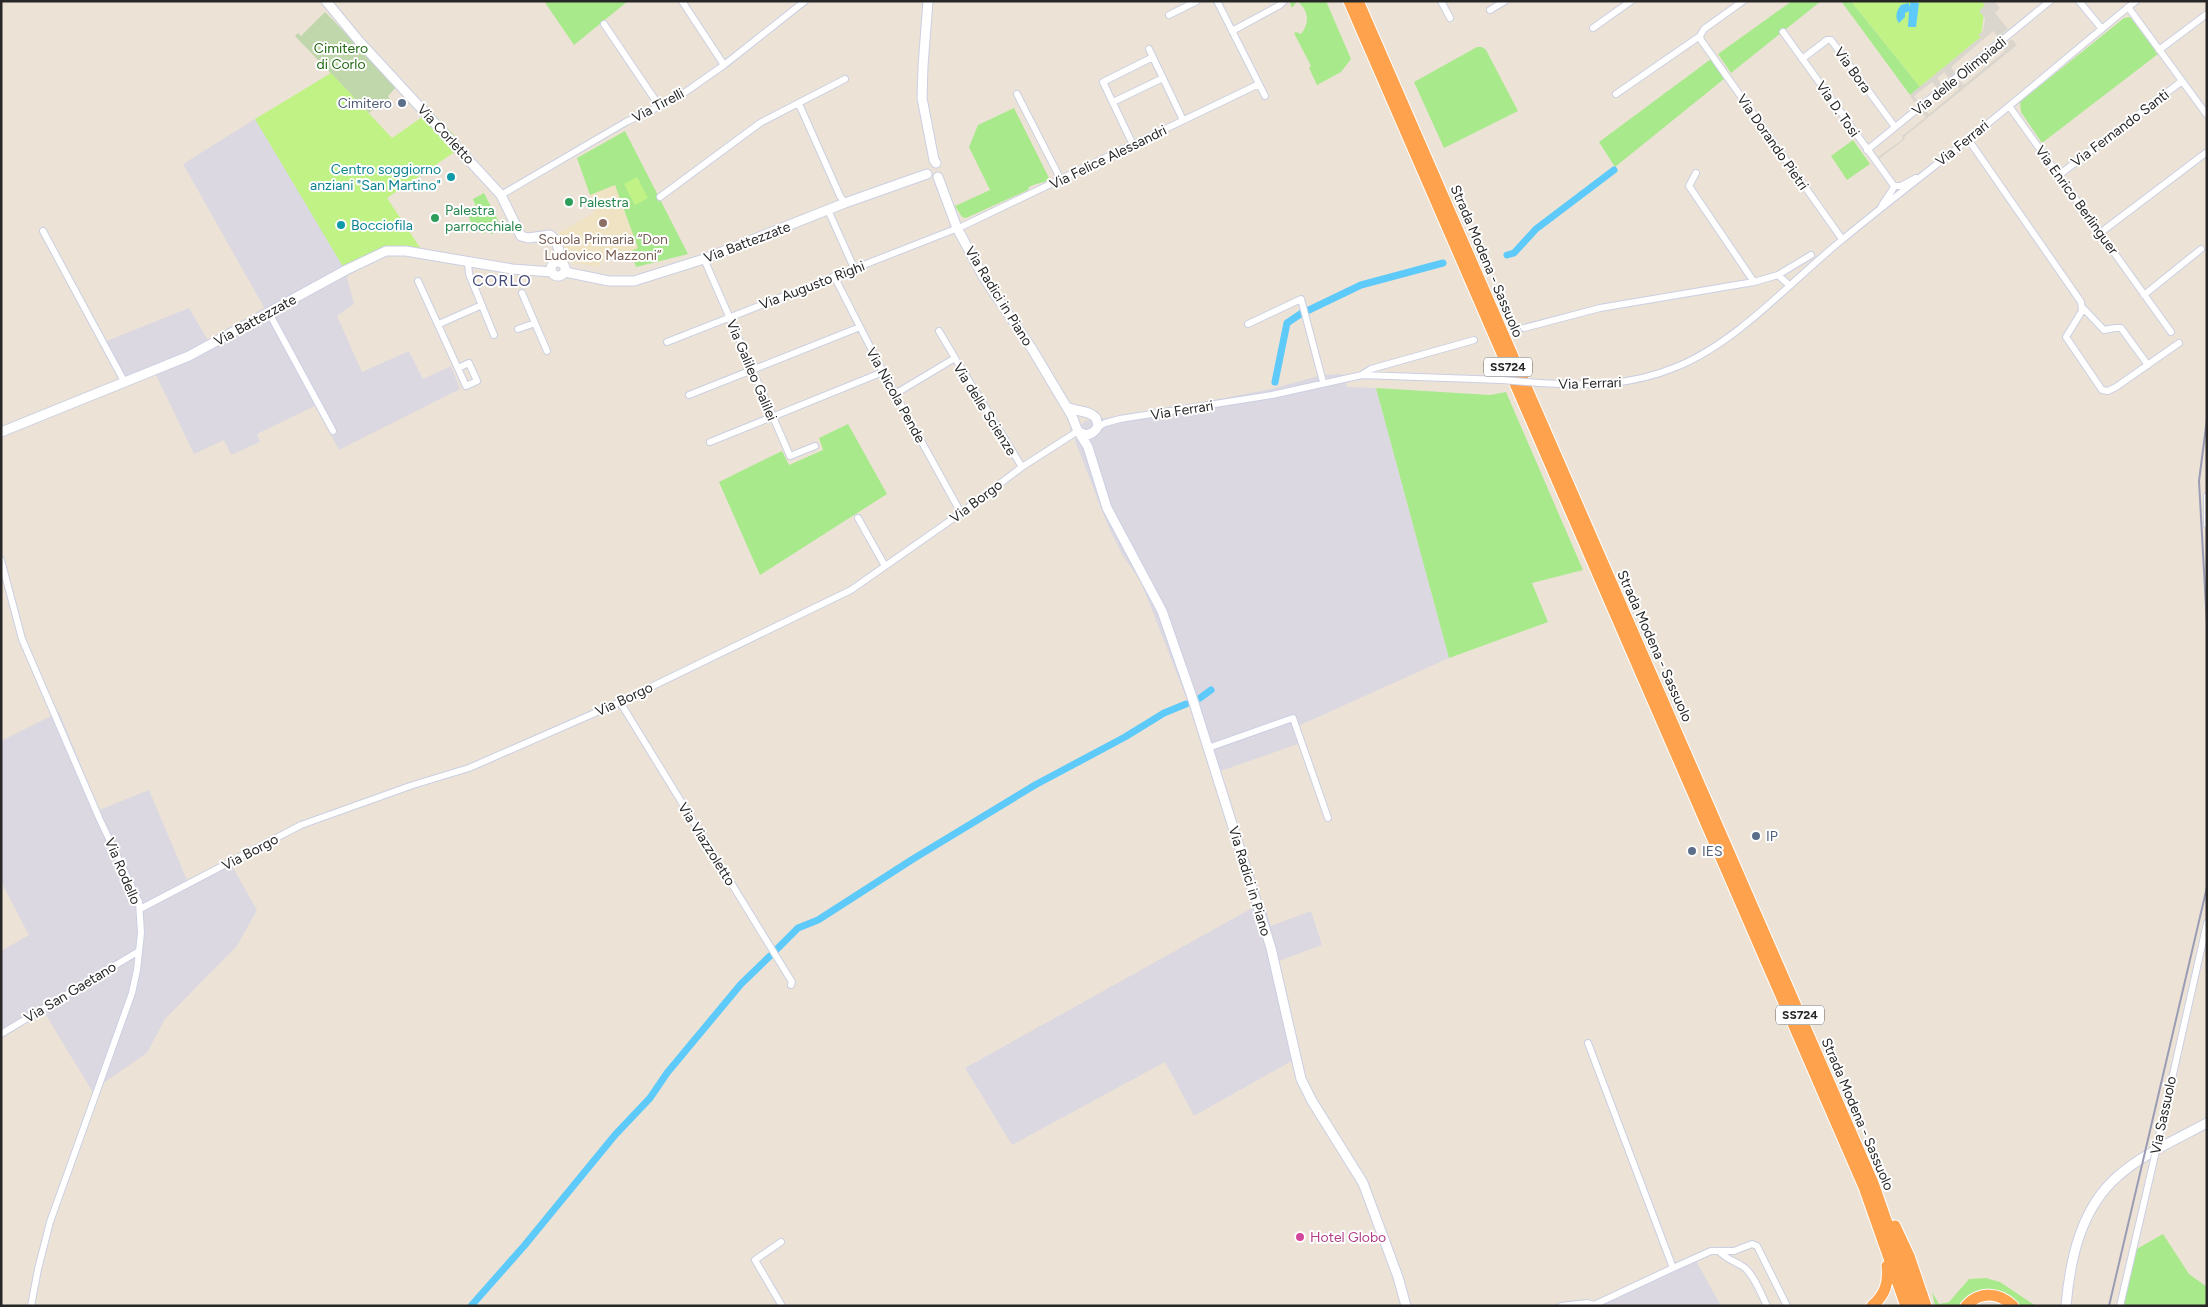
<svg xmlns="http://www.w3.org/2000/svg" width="2208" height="1307" viewBox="0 0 2208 1307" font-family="Figtree,sans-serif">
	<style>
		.industrial { fill: #dbd8e2 }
		.education { fill: #f0e3c3 }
		.green { fill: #a8e98c }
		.cemetery { fill: #bfd7ab }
		.pitch { fill: #c0f286 }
		.plaza { fill: #dbd6cd }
		.water { fill: #5dcafa }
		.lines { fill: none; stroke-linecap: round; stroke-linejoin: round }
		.canal { stroke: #5dcafa; stroke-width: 7 }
		.street-casing { stroke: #cbcfe2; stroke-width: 8 }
		.secondary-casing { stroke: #cbcfe2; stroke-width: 11 }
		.highway-casing { stroke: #fff; stroke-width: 13 }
		.street { stroke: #fff; stroke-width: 6 }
		.secondary { stroke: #fff; stroke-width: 9 }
		.highway { stroke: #ffa24e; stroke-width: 11 }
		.rail { stroke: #999cb4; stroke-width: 2 }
		.street-bridge-casing { stroke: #cbcfe2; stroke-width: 8; stroke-linecap: butt }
		.street-bridge { stroke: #fff; stroke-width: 6 }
		.service-dot { fill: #5c6f8a; stroke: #fff; stroke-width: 2 }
		.culture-dot { fill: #0f9aa8; stroke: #fff; stroke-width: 2 }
		.leisure-dot { fill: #2e9e5b; stroke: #fff; stroke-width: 2 }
		.education-dot { fill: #8d6e63; stroke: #fff; stroke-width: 2 }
		.hotel-dot { fill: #d1479c; stroke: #fff; stroke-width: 2 }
		.labels { text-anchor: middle; stroke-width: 4; stroke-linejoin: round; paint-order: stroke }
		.shield { fill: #fff; stroke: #686868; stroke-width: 1 }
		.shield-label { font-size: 12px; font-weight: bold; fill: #272727 }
		.park-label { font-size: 14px; fill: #206912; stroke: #fff }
		.street-label { font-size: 14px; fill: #272727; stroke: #fff }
		.service-label { font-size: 14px; fill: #4e5e75; stroke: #fff; text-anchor: start }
		.culture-label { font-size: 14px; fill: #0d838f; stroke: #fff; text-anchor: end }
		.leisure-label { font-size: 14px; fill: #27864d; stroke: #fff; text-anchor: start }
		.education-label { font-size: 14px; fill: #785e54; stroke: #fff }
		.hotel-label { font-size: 14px; fill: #b23c85; stroke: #fff; text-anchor: start }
		.quarter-label { font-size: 16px; letter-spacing: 1px; fill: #444b7b; stroke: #fff }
	</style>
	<rect width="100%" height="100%" fill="#ece3d6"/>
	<!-- industrial -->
	<path class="industrial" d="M 255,119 L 344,265 L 354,304 L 337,316 L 362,372 L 409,351 L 423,379 L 451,366 L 460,389 L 339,450 L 315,406 L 257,434 L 260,442 L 231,455 L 224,440 L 194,454 L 156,375 L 125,385 L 104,342 L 189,308 L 209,342 L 266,311 L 183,164 Z
		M 1342,374 L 1347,387 L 1376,388 L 1449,658 L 1296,727 L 1298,744 L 1212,774 L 1186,697 L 1141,582 L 1123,556 L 1109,528 L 1075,441 L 1080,426 L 1085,421 L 1199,403 L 1271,389 L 1322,375 Z
		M 59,712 L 99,810 L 149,790 L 187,880 L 228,859 L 257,910 L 237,946 L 165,1019 L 147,1053 L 92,1091 L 44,1012 L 1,1037 L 1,951 L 29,935 L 1,882 L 1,741 Z
		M 1263,902 L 1271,926 L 1311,911 L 1322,945 L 1279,961 L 1297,1058 L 1194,1116 L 1165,1062 L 1012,1145 L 965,1068 Z
		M 1693,1255 L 1721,1306 L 1585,1305 Z"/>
	<!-- education -->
	<path class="education" d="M 615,185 L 638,249 L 600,262 L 599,267 L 569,262 L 559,233 L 595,212 L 590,195 Z"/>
	<!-- green -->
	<path class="green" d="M 544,1 L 628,1 L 574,45 Z
		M 1290,1 L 1326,1 L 1351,59 L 1341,72 L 1317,85 L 1309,68 L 1311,66 L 1294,33 L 1296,32 L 1301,34 C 1310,23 1309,10 1297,1 L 1293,7 L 1291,7 Z
		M 1792,1 L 1821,1 L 1731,73 L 1718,54 Z
		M 1841,1 L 1851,1 L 1920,87 L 1910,95 Z
		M 2130,17 L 2158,54 L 2042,143 L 2021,112 L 2020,102 L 2124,18 Z
		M 1477,47 L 1482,47 L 1486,50 L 1518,111 L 1444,148 L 1414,82 Z
		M 1711,59 L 1724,79 L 1615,167 L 1599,142 Z
		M 1014,108 L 1050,180 C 1043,183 1036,183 1029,187 L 1028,190 L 966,218 L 962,217 L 955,206 L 990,190 L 969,147 L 978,125 Z
		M 625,131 L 688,254 L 636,267 L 631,251 L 638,248 L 615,185 L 590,195 L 577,158 Z
		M 1853,140 L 1870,164 L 1847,180 L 1831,156 Z
		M 484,193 L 502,228 L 492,234 L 487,230 L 484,234 L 481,229 L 476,232 L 467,214 L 477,209 L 473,199 Z
		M 1376,388 L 1490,395 L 1506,392 L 1583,570 L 1532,583 L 1548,622 L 1449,658 Z
		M 848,424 L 887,494 L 760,575 L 719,482 L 782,451 L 789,465 L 823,450 L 819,438 Z
		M 2163,1234 L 2189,1274 L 2207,1287 L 2207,1306 L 2122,1306 L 2129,1283 L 2135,1250 Z
		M 1986,1278 L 2000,1282 L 2036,1306 L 2019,1306 C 2004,1287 1975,1281 1961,1306 L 1935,1306 L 1932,1292 L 1939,1304 L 1949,1302 L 1969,1279 Z"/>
	<!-- cemetery -->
	<path class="cemetery" d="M 325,12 L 397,86 L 388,96 L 390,100 L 388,103 L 383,104 L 381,102 L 369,113 L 295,36 L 298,33 L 301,36 Z"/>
	<!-- pitch -->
	<path class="pitch" d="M 1851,1 L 1982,1 L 1985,5 L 1981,37 L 1920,87 Z
		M 331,73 L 392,138 L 431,111 L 455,136 L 451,139 L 456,151 L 387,198 L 425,255 L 386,248 L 345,270 L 255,119 Z
		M 637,177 L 648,198 L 635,205 L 624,184 Z"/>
	<!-- plaza -->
	<path class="plaza" d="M 1982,1 L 1994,1 L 2000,8 L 1995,13 L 2008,29 L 1998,37 L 1993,31 L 1951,67 L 1955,73 L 1949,78 L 1944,72 L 1937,78 L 1942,85 L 1937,88 L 1932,82 L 1914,96 L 1919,103 L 1917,105 L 1910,96 L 1911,94 L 1981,37 L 1978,35 L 1983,31 L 1985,18 L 1979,11 L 1985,5 Z
		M 2012,39 L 2017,45 L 1904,137 L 1905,139 L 1879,159 L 1878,157 L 1903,139 L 1902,136 L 1926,117 L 1921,112 L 1924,109 L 1929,114 L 1959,89 L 1956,84 L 1960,81 L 1964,85 L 2005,51 L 2002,47 Z"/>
	<!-- water -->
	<path class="water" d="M 1911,2 L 1919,3 L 1916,27 L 1908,27 L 1909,11 L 1905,13 L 1905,17 L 1899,23 C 1894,17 1897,10 1901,5 L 1909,3 L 1909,7 Z"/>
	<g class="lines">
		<!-- canal -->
		<path class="canal" d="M 1507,255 L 1514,253 L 1536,229 L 1614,170
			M 1309,310 L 1361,285 L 1443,263
			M 1275,382 L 1287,323 L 1302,313
			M 1200,698 L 1211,690
			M 775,951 L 798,928 L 818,920 L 913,859 L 1035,785 L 1125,737 L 1164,713 L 1186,704
			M 471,1306 L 524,1246 L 615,1135 L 650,1098 L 667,1073 L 741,984 L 770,956"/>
		<!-- street casing -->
		<g class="street-casing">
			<path id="street" d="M 682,1 L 724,65
				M 1217,1 L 1265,96
				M 1441,1 L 1450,18
				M 1743,1 L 1704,29 L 1700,36 L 1701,40 L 1842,239
				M 2079,1 L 2102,29
				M 2128,7 L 2207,115
				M 1490,10 L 1505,1
				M 1169,15 L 1197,1
				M 604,24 L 660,107
				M 1593,28 L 1631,1
				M 1232,31 L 1280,5 L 1284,1
				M 1783,32 L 1894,186
				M 1149,49 L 1183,120
				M 2159,50 L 2207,14
				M 1802,59 L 1827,40 L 1831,40 L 1895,127
				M 1017,94 L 1061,180
				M 1616,94 L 1700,36
				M 1113,102 L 1163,78
				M 799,104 L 840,196 L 845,203
				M 2009,106 L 2171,332
				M 1968,139 L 2081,302 L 2082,311 L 2066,337 L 2102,390 L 2108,391 L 2116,387 L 2179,343
				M 1133,145 L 1103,82 L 1153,57
				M 1867,150 L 2050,1
				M 1696,173 L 1689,186 L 1754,282
				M 2059,175 L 2182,81
				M 1894,186 L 1901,186 L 1916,178
				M 501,195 L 626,122 L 677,98 L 724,65 L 805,1
				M 660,197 L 760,123 L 845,79
				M 1881,208 C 1884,199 1891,195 1894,186
				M 828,210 L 854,268
				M 43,231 L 125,383
				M 2100,233 L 2207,152
				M 704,259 L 790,456 L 815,446
				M 468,262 L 469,274 L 494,335
				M 1778,275 L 1789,285
				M 834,276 L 883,372 L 961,513
				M 418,281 L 466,386 L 477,381 L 469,363 L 458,368
				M 522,293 L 547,351
				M 2144,295 L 2201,249
				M 2083,308 L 2104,330 L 2115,328 L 2121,328 L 2148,365
				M 269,313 L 333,431
				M 439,324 L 482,305
				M 1248,324 L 1301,299 L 1323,382
				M 1524,328 L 1600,308 L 1754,282 L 1778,275 L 1811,255
				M 518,329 L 535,323
				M 939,331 L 955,358
				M 667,342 L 963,226 L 1259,84
				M 1363,374 L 1371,369 L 1474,340
				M 1539,383 C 1587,386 1631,386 1676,367 C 1738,342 1791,281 1843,239 C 1895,196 1950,155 2002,112 C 2047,75 2091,37 2136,1
				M 895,394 L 955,358 L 1022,467
				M 689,395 L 860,327
				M 1097,428 L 1105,423 L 1120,419 L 1272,395 L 1362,375 L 1502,380
				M 710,442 L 883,372
				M 2207,496 L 2207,525
				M 858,518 L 885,566
				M 1,560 L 22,639 L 100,820 L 139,902 L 141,933 L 137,970 L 132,993 L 50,1222 L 38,1269 L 31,1306
				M 620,702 L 792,982 L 791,985
				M 1208,748 L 1293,718 L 1328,818
				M 140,909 L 301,825 L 413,785 L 469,768 L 620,702 L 851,590 L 961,513 L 1022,467 L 1078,431
				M 1,1034 L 139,951
				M 2158,1141 L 2207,923
				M 781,1242 L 755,1260 L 782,1306
				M 1719,1251 C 1728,1261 1736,1261 1745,1268 C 1755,1277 1761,1294 1767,1306
				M 1673,1268 L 1711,1251 L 1734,1251 L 1752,1244 L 1757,1246 L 1787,1306
				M 1561,1306 L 1587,1303 L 1594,1305 L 1673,1268 L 1588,1043
				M 2120,1306 L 2153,1164"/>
		</g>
		<!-- secondary casing -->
		<g class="secondary-casing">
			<path id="secondary" d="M 326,1 L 359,41 L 501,195 L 521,236 L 528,238 L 550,235 C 559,241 559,253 561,263
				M 928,1 L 923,66 L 922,98 L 934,160 L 936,163
				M 938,177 L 957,228 L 984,278 L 1032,349 L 1072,416 L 1077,429 L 1088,447 L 1107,508 L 1162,611 L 1193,700 L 1271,948 L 1301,1079 L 1312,1101 L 1363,1183 L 1398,1277 L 1406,1306
				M551 269a7 7 0 1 1 14 0a7 7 0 1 1-14 0Z
				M 565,272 L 609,281 L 634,281 L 704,259 L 845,203 L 927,174
				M 1067,407 C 1077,412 1089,410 1096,418 L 1098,426 C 1094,434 1087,437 1079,432
				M 1,432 L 189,356 L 346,270 L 386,251 L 406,251 L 512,269 L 552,272
				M 2066,1306 C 2070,1259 2081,1208 2118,1176 C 2143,1154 2177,1139 2207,1123"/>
		</g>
		<!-- highway casing -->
		<g class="highway-casing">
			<path id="highway" d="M 1349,1 L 1864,1187 L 1906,1306
				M 1358,1 L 1873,1183 L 1916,1306
				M 1895,1226 L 1909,1256 L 1926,1306
				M 1872,1306 C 1885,1295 1889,1283 1887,1266
				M 1966,1306 C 1980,1291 1999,1292 2013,1306"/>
		</g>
		<!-- street -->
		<use href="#street" class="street"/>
		<!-- secondary -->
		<use href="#secondary" class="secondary"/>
		<!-- highway -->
		<use href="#highway" class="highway"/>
		<!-- rail -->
		<path class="rail" d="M 2207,419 L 2199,481 L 2207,625
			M 2109,1306 L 2207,887"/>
		<!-- street-bridge casing -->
		<g class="street-bridge-casing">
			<path id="street-bridge" d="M 1502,380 L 1539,383
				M 2153,1164 L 2158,1141"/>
		</g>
		<!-- street-bridge -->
		<use href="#street-bridge" class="street-bridge"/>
	</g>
	<!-- markers -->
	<g class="service-dot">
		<circle cx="402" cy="103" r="5"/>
		<circle cx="1756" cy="836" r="5"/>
		<circle cx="1692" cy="851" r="5"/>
	</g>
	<g class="culture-dot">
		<circle cx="451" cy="177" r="5"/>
		<circle cx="341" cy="225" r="5"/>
	</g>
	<g class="leisure-dot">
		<circle cx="569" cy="202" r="5"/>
		<circle cx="435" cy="218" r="5"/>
	</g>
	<circle class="education-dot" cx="603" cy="223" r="5"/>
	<circle class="hotel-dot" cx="1300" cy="1237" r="5"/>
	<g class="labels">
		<!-- shield labels -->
		<g class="shield">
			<rect x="1484" y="357.5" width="48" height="19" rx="4"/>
			<rect x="1776" y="1005.5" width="48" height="19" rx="4"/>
		</g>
		<g class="shield-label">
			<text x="1508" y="371">SS724</text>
			<text x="1800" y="1019">SS724</text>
		</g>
		<!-- park labels -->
		<g class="park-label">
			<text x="341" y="53">Cimitero<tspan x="341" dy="16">di Corlo</tspan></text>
		</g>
		<!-- street labels -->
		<g class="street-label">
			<text transform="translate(1853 70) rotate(54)" y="5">Via Bora</text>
			<text transform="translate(1959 76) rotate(-39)" y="5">Via delle Olimpiadi</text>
			<text transform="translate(658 105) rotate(-28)" y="5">Via Tirelli</text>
			<text transform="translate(1838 109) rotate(55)" y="5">Via D. Tosi</text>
			<text transform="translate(2120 128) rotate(-37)" y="5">Via Fernando Santi</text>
			<text transform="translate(446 134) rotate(47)" y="5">Via Corletto</text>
			<text transform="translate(1773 142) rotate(55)" y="5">Via Dorando Pietri</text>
			<text transform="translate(1962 143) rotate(-39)" y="5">Via Ferrari</text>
			<text transform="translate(1108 157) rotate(-26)" y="5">Via Felice Alessandri</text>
			<text transform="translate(2077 200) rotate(54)" y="5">Via Enrico Berlinguer</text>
			<text transform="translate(747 242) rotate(-21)" y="5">Via Battezzate</text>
			<text transform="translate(1487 261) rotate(67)" y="5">Strada Modena - Sassuolo</text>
			<text transform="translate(812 285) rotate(-21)" y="5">Via Augusto Righi</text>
			<text transform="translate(999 296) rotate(58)" y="5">Via Radici in Piano</text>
			<text transform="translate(255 320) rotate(-29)" y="5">Via Battezzate</text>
			<text transform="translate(752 370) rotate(67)" y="5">Via Galileo Galilei</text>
			<text transform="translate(1590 383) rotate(-2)" y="5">Via Ferrari</text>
			<text transform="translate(896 395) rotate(61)" y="5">Via Nicola Pende</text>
			<text transform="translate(985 409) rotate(58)" y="5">Via delle Scienze</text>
			<text transform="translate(1182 410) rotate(-9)" y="5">Via Ferrari</text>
			<text transform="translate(976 501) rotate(-37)" y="5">Via Borgo</text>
			<text transform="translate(1655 646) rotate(66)" y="5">Strada Modena - Sassuolo</text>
			<text transform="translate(624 699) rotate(-25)" y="5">Via Borgo</text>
			<text transform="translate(707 844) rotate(58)" y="5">Via Viazzoletto</text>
			<text transform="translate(250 852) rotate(-28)" y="5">Via Borgo</text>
			<text transform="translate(123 871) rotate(67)" y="5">Via Rodello</text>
			<text transform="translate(1250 881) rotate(73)" y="5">Via Radici in Piano</text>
			<text transform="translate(70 992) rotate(-31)" y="5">Via San Gaetano</text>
			<text transform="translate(1858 1114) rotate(67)" y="5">Strada Modena - Sassuolo</text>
			<text transform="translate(2163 1115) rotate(-78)" y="5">Via Sassuolo</text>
		</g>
		<!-- service labels -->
		<g class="service-label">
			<text x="392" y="108" text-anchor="end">Cimitero</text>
			<text x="1766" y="841">IP</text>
			<text x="1702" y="856">IES</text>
		</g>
		<!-- culture labels -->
		<g class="culture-label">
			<text x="441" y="174">Centro soggiorno<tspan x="441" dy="16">anziani "San Martino"</tspan></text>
			<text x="351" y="230" text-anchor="start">Bocciofila</text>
		</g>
		<!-- leisure labels -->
		<g class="leisure-label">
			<text x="579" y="207">Palestra</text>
			<text x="445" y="215">Palestra<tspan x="445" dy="16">parrocchiale</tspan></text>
		</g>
		<!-- education labels -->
		<g class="education-label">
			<text x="603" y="244">Scuola Primaria “Don<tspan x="603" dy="16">Ludovico Mazzoni”</tspan></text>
		</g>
		<!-- hotel labels -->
		<g class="hotel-label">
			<text x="1310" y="1242">Hotel Globo</text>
		</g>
		<!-- quarter labels -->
		<g class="quarter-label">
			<text x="502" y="286">CORLO</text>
		</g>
	</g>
	<!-- border -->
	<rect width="2208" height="1307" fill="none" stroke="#272727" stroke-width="5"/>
</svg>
